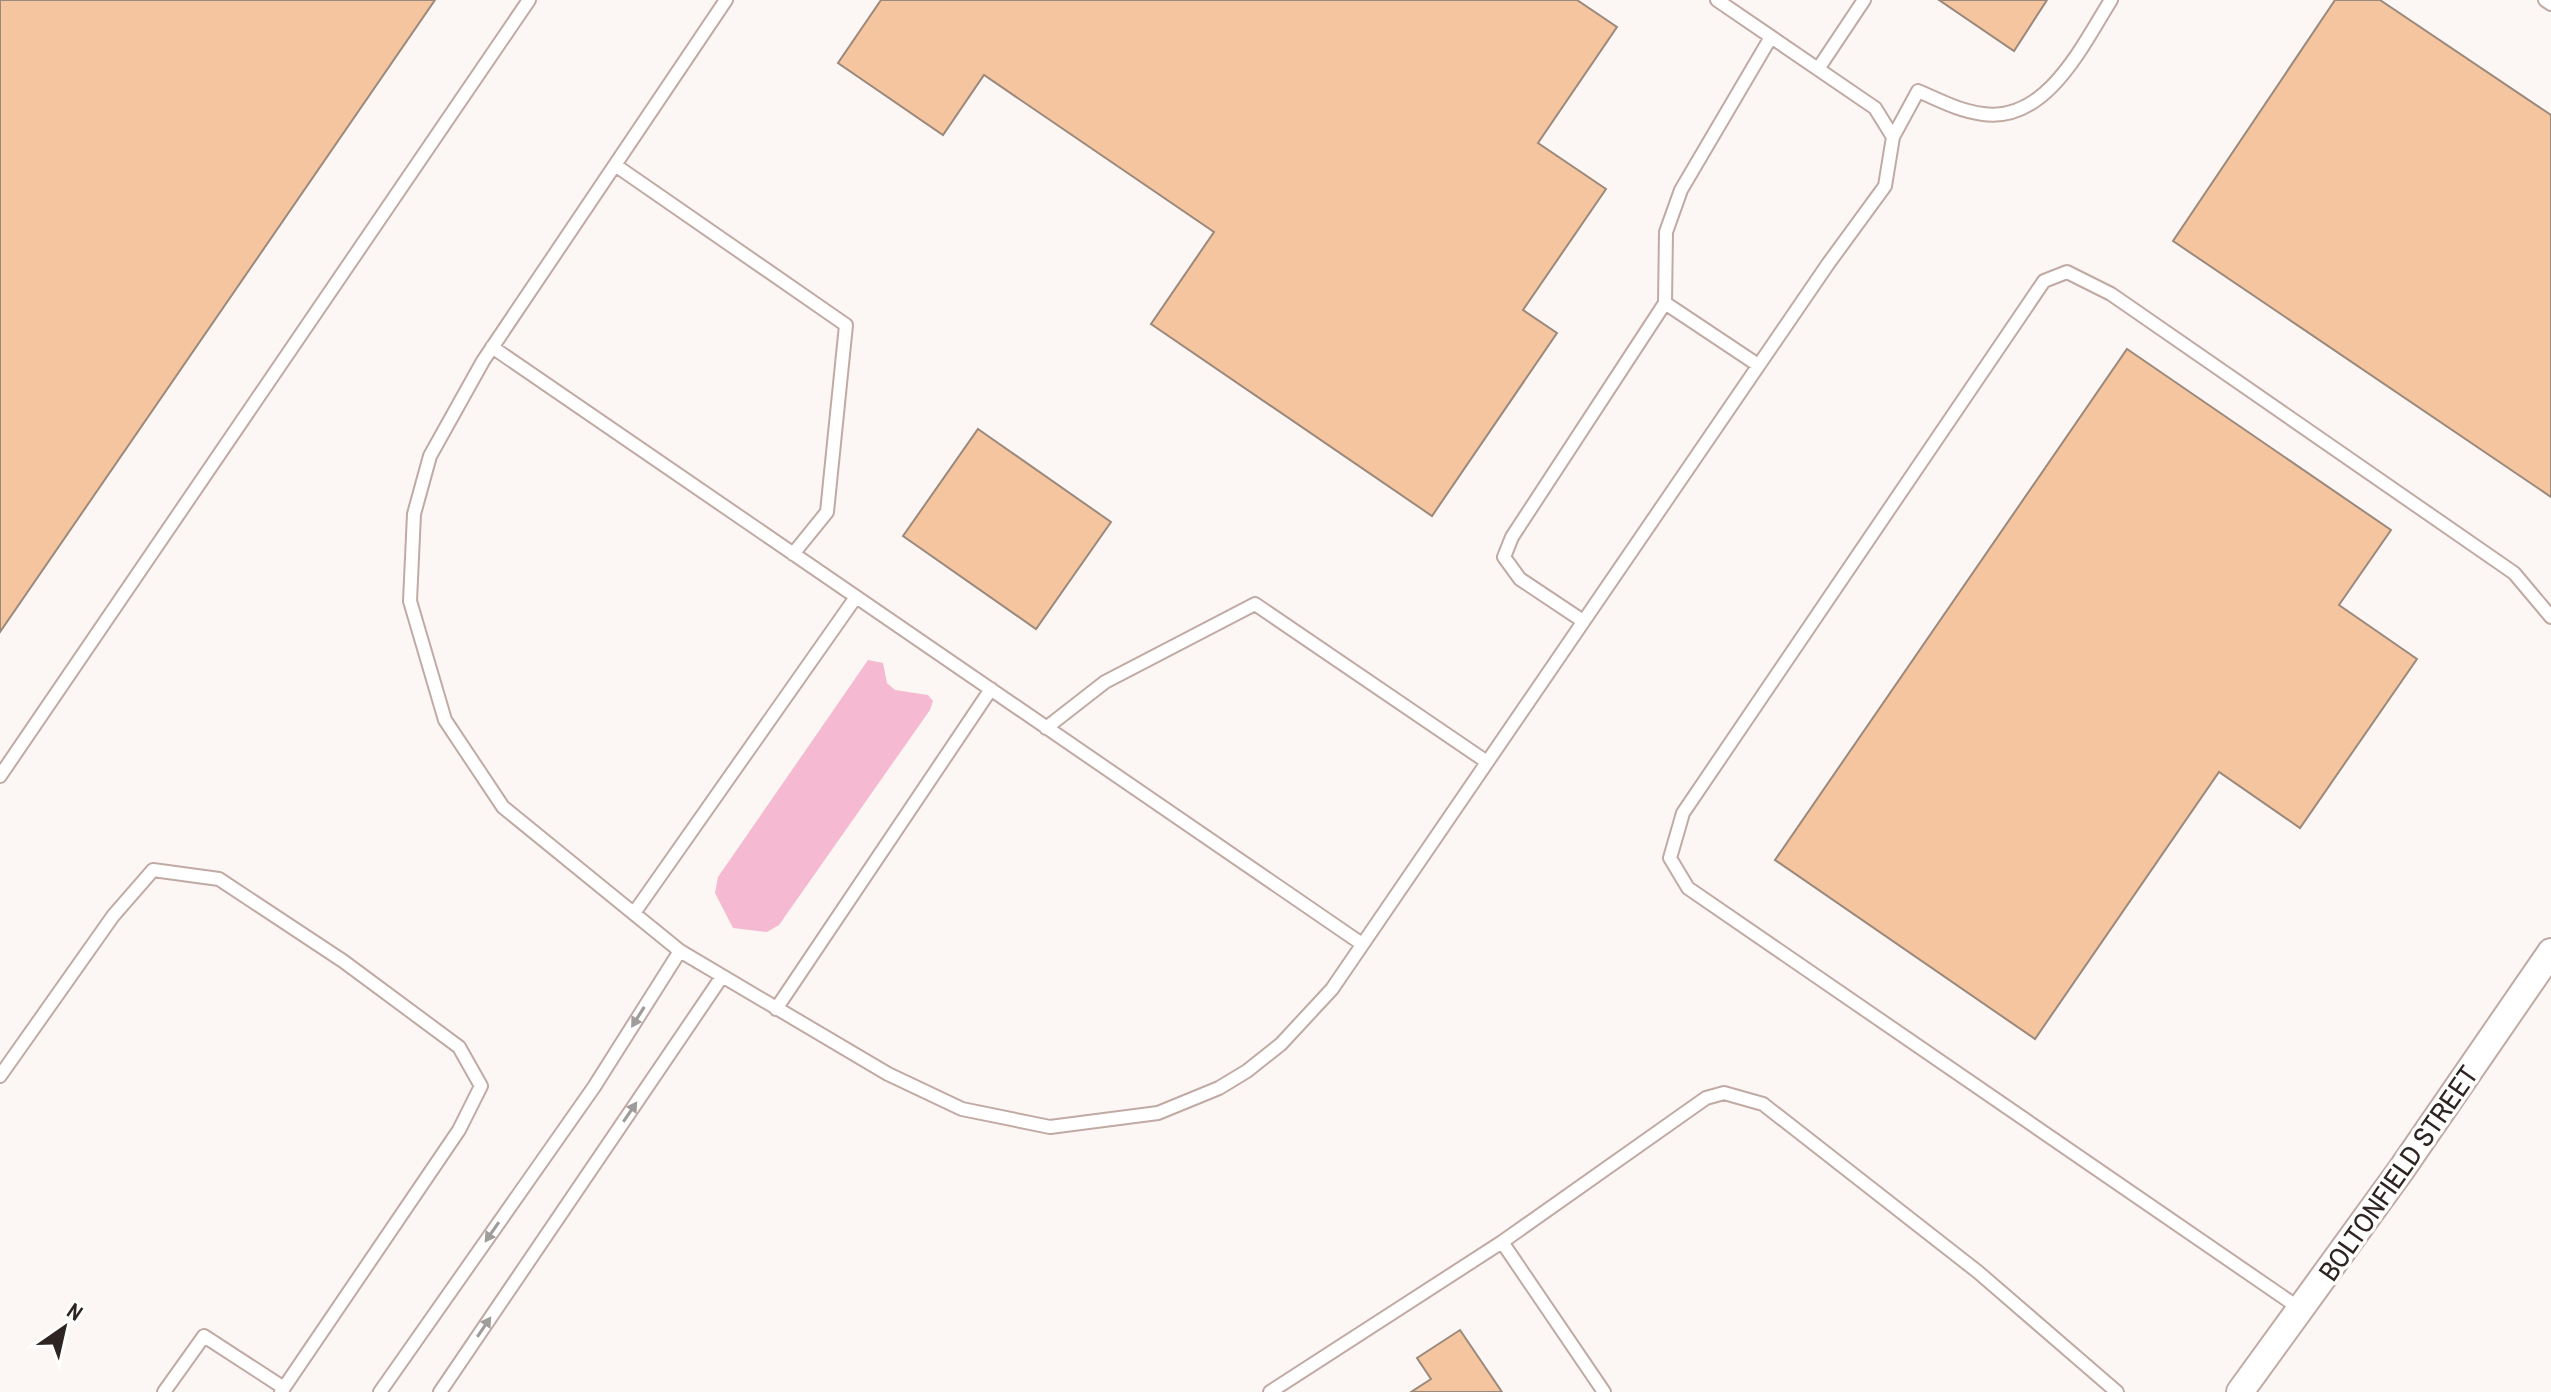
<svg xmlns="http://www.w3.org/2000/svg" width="2551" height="1392" viewBox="0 0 2551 1392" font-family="'Archivo Narrow',sans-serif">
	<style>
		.water { fill: #f5b9d1 }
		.building { fill: #f5c59f; stroke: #9b897c; stroke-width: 2 }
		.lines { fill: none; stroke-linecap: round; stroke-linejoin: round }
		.lane-casing { stroke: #c1aaa3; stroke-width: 16 }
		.street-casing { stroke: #c1aaa3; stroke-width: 30 }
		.lane { stroke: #fff; stroke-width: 12 }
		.street { stroke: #fff; stroke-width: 26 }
		.oneway { fill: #a19c9c }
		.labels { text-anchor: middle; stroke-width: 7; stroke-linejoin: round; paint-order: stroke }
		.street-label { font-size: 28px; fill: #2e2422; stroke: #fff }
	</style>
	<rect width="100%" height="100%" fill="#fcf7f5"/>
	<!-- water -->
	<path class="water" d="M 868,660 L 883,663 L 887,683 L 895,690 L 928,695 L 933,701 L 930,710 L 779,925 L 767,932 L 733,928 L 715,893 L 718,877 Z"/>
	<!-- building -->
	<path class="building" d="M 0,0 L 435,0 L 0,632 Z
		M 881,0 L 1577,0 L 1617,27 L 1538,143 L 1606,189 L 1523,310 L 1557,333 L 1432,516 L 1151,324 L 1214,232 L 984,75 L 943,135 L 838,63 Z
		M 1939,0 L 2047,0 L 2014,51 Z
		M 2335,0 L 2380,0 L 2551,115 L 2551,497 L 2173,241 Z
		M 2127,349 L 2391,530 L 2339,605 L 2417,659 L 2300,828 L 2219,772 L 2035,1039 L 1775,860 Z
		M 978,429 L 1111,522 L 1036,629 L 903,536 Z
		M 1460,1330 L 1502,1392 L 1411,1392 L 1431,1379 L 1417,1358 Z"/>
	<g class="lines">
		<!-- lane casing -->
		<g class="lane-casing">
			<path id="lane" d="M 726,0 L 483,361 L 430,456 L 414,514 L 410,601 L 445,720 L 503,807 L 680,951 L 888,1074 L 962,1109 L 1050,1127 L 1158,1113 L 1219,1088 L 1247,1071 L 1281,1044 L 1332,989 L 1828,264 L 1885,186 L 1893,137 L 1875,108 L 1717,0
				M 2545,0 L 2551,4
				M 1818,69 L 1864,0
				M 1893,137 L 1918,91 C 1939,100 1959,111 1983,114 C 2047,123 2083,44 2111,0
				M 615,165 L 846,325 L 827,512 L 793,554
				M 1665,303 L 1758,365
				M 492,347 L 1362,944
				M 1583,621 L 1520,579 L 1504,557 L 1512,537 L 1665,303 L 1666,232 L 1681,190 L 1771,37
				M 1046,728 L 1105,682 L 1255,604 L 1487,762
				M 0,776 L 529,0
				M 634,913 L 856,597
				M 776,1009 L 991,689
				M 0,1076 L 113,916 L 153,870 L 219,879 L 343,961 L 459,1047 L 481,1086 L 459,1130 L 281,1392
				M 1502,1242 L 1706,1098 L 1724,1093 L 1763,1104 L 1978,1272 L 2117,1392
				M 2302,1310 L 1688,888 L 1670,858 L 1683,813 L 2044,281 L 2067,272 L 2111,294 L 2514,573 L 2551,617
				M 164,1392 L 204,1336 L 284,1388
				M 380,1392 L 594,1087 L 680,951
				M 440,1392 L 721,978
				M 1270,1392 L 1502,1242 L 1604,1392"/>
		</g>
		<!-- street casing -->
		<g class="street-casing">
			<path id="street" d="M 2240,1392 L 2401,1170 L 2551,952"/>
		</g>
		<!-- lane -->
		<use href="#lane" class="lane"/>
		<!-- street -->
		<use href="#street" class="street"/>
	</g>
	<!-- one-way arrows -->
	<defs><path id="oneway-solid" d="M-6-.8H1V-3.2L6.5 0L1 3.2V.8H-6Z" transform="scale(2)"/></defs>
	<g class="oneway">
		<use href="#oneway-solid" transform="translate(638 1017) rotate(122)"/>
		<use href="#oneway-solid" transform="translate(630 1112) rotate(-56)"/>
		<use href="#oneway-solid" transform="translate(492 1232) rotate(125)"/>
		<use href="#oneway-solid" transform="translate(484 1327) rotate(-56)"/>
	</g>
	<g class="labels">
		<!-- street labels -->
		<g class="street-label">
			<text transform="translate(2398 1173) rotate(-55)" y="10">BOLTONFIELD STREET</text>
		</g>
	</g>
	<!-- north arrow -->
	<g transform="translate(64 1328) rotate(34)" stroke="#ffffff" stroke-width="6" paint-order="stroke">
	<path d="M0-6L14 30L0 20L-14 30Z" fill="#2e2422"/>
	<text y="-12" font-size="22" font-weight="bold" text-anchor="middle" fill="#2e2422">N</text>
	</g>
</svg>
